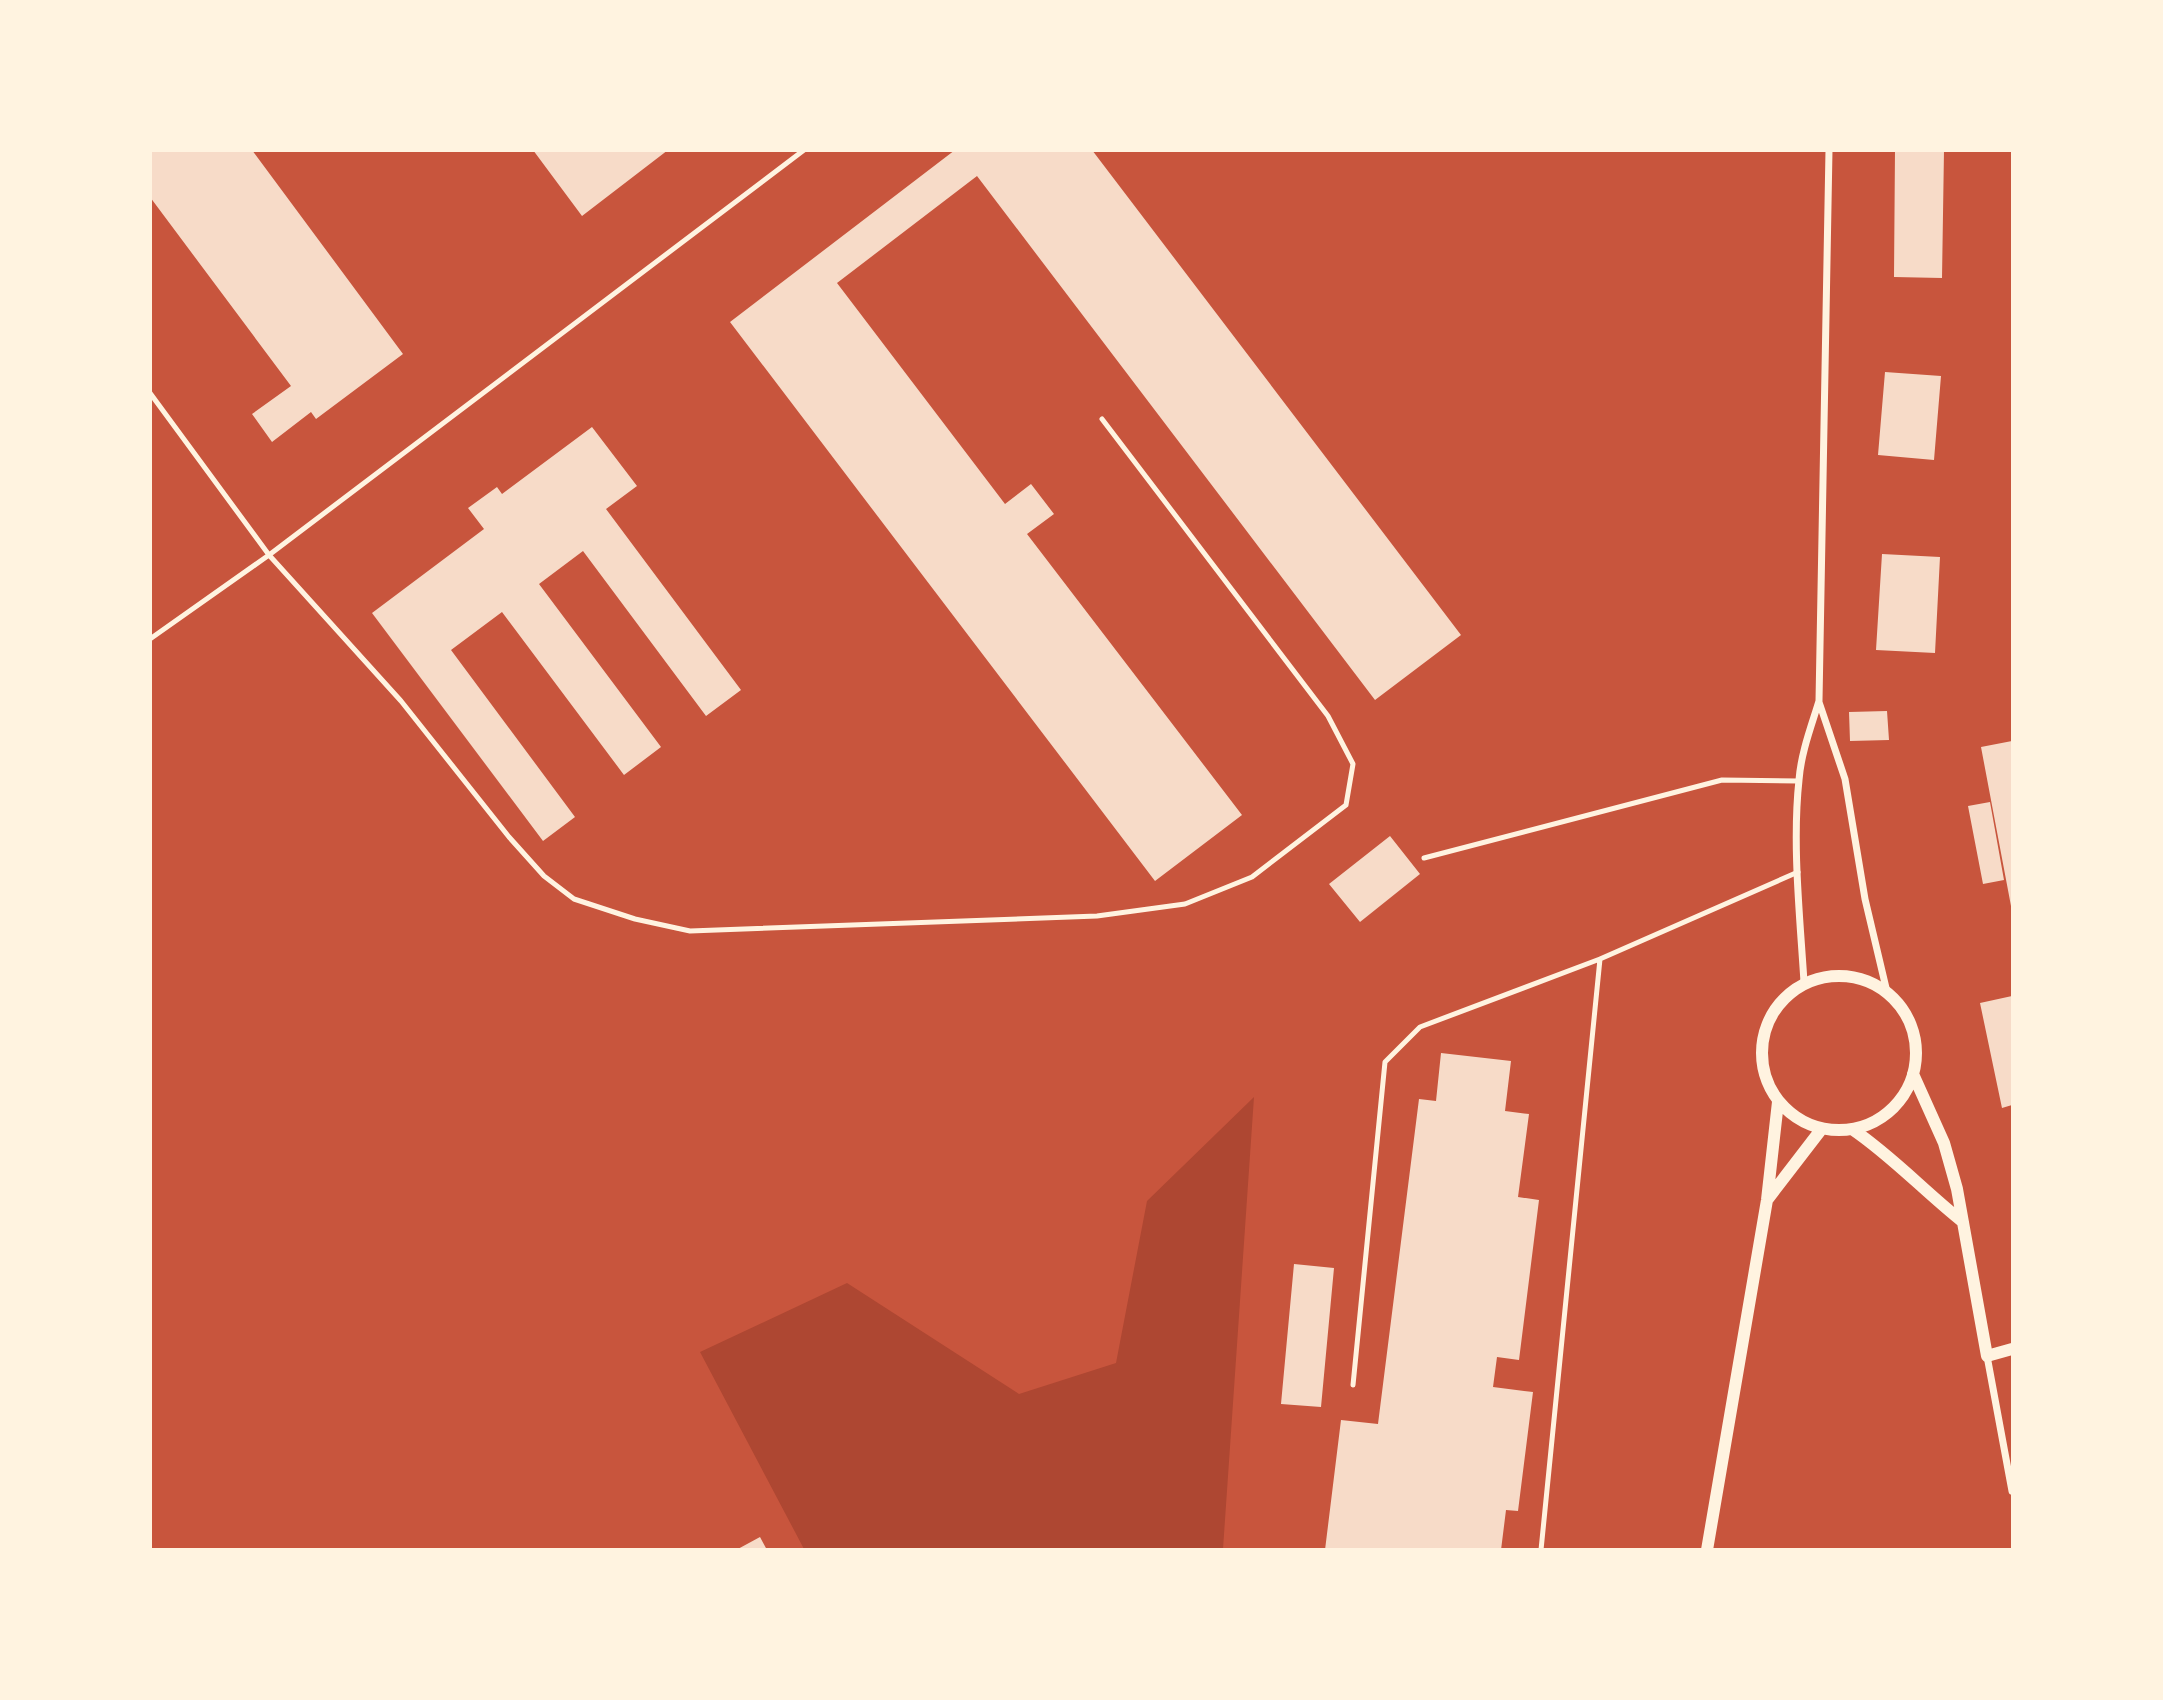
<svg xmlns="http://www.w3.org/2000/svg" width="2163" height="1700" viewBox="0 0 2163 1700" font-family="'Roboto Serif',serif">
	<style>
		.green { fill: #ae4732 }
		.building { fill: #f7dbc8 }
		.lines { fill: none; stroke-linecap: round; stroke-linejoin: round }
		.service { stroke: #fff3e0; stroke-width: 5 }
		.minor { stroke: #fff3e0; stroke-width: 7 }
		.tertiary { stroke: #fff3e0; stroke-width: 12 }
	</style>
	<rect width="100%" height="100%" fill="#c8553d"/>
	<!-- green -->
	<path class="green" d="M 1254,1097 L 1223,1549 L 804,1549 L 700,1352 L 847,1283 L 1019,1394 L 1116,1363 L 1147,1201 Z"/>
	<!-- building -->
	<path class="building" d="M 150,150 L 252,150 L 403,354 L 316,419 L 311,412 L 272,442 L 252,414 L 291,386 L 150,197 Z
		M 533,150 L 668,150 L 582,216 Z
		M 955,150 L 1092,150 L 1461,635 L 1375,700 L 977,176 L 837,283 L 1005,504 L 1031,484 L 1054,514 L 1027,534 L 1242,815 L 1155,881 L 730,322 Z
		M 1895,150 L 1944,150 L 1942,278 L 1894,277 Z
		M 1885,372 L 1941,376 L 1934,460 L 1878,455 Z
		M 592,427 L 637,486 L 606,509 L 741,690 L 706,716 L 583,551 L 539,584 L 661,747 L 624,775 L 502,612 L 451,650 L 575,817 L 543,841 L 372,613 L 484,529 L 468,508 L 497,487 L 502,494 Z
		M 1882,554 L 1940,557 L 1935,653 L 1876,650 Z
		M 1887,711 L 1889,740 L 1850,741 L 1849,712 Z
		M 2012,741 L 2012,906 L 2011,906 L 1981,747 Z
		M 1990,802 L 2004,880 L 1983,884 L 1968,806 Z
		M 1390,836 L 1420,874 L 1360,922 L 1329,884 Z
		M 2012,996 L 2012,1105 L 2002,1108 L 1980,1003 Z
		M 1441,1053 L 1511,1061 L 1505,1111 L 1529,1114 L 1518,1197 L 1539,1200 L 1519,1360 L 1497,1357 L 1493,1387 L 1533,1392 L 1518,1511 L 1506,1510 L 1501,1550 L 1325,1550 L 1341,1420 L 1378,1424 L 1419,1099 L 1436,1101 Z
		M 1294,1264 L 1334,1268 L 1321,1407 L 1281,1404 Z
		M 760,1537 L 767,1550 L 736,1550 Z"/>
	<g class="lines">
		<!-- service -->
		<path class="service" d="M 150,393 L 269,555 L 401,701 L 509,837 L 544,876 L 574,899 L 635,919 L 690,931 L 1097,916 L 1185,904 L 1252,877 L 1346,805 L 1353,764 L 1328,716 L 1102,419
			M 150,639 L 269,555 L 804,150
			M 1424,858 L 1722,780 L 1798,781
			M 1353,1385 L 1385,1062 L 1420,1027 L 1600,959
			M 1541,1550 L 1600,959 L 1798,872"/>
		<!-- minor -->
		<path class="minor" d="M 1819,702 L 1845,779 L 1865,899 L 1887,992
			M 1804,982 C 1800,917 1792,844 1799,780 C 1801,753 1811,727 1819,701 L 1829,150
			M 1987,1356 L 2012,1491"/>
		<!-- tertiary -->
		<path class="tertiary" d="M1762 1053a77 77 0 1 1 154 0a77 77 0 1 1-154 0Z
			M 1913,1074 L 1944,1143 L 1957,1189 L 1987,1356 L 2012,1349
			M 1852,1129 C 1892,1156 1925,1192 1963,1222
			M 1767,1200 L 1820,1131
			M 1707,1550 L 1767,1200 L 1778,1102"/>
	</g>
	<!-- border -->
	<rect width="2163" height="1700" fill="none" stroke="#fff3e0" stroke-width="304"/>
</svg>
